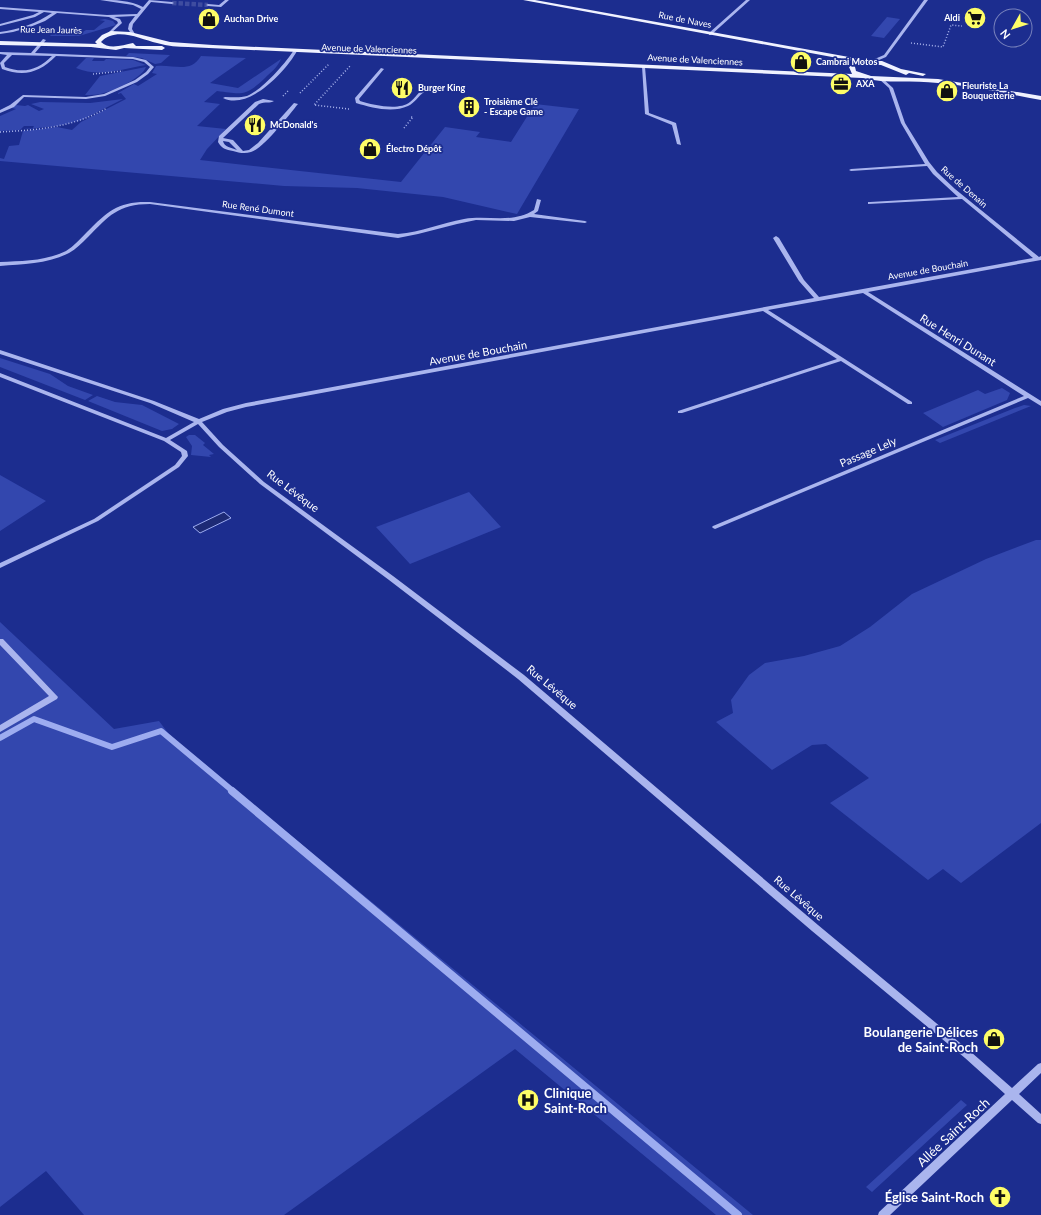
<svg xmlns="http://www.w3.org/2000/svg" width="1041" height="1215" viewBox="0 0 1041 1215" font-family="Lato,sans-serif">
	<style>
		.green { fill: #3347ae }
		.water { fill: #1d2a75; stroke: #9dacf0 }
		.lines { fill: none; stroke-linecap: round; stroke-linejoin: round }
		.stream-far1 { stroke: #9dacf0; stroke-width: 6 }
		.stream { stroke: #9dacf0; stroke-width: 8 }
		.minor-tunnel { stroke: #3e4ca0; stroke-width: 4.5; stroke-dasharray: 4.5 2; stroke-linecap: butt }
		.path { stroke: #aab5ee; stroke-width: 1.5; stroke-dasharray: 1 2; stroke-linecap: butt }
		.minor { fill: #aab5ee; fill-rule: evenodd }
		.major { fill: #f0f2ff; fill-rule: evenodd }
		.labels { text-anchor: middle; stroke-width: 3.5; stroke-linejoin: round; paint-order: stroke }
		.far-poi-label { font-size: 9px; font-weight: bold; fill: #fff; stroke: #1c2d8f; text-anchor: start }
		.far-street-label { font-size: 9px; fill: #fff; stroke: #1c2d8f }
		.street-label { font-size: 11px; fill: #fff; stroke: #1c2d8f }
		.near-poi-label { font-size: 13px; font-weight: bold; fill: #fff; stroke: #1c2d8f; text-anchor: end }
		.near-street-label { font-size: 13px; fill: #fff; stroke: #1c2d8f }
	</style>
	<rect width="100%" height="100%" fill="#1c2d8f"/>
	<!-- green -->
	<path class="green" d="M 887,17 L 900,19 L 884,38 L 871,36 Z
		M 105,19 L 113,21 L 116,25 L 79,36 L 50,36 L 53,32 L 62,33 L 67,29 L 74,29 L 71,32 L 81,33 L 86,30 L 94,30 L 105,21 L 99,20 Z
		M 129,53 L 170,55 L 161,63 L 155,64 L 142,58 L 126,56 Z
		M 201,56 L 246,58 L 210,83 L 238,88 L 281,59 C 277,68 271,72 265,78 C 245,97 242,94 217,91 L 204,102 L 220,104 L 197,126 L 226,129 L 207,149 L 200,160 L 401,182 L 445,127 L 480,132 L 476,137 L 511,142 L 535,104 L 579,109 L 517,214 L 443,197 L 357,188 L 284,186 L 0,161 L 0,158 L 4,159 L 9,146 L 19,145 L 23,131 L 57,127 L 72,130 L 81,122 L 126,99 L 121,93 L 118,94 L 118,93 L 134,84 L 138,86 L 157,74 L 152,73 L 156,66 C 174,64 190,74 201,56 Z
		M 86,58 L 94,58 L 92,61 L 104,61 L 106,59 L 133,60 L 146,65 C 122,69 99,78 76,68 Z
		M 146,67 C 142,78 115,90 104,93 C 98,95 91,95 85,95 L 100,76 Z
		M 123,99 L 82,120 L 57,126 L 28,129 L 24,129 L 33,128 L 34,126 L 24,126 L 20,130 L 0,131 L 0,116 L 16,109 L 12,108 L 16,105 L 25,106 L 28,105 L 39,111 L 44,109 L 31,104 L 40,102 L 90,103 Z
		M 0,358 L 50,374 L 68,386 L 93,395 L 85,400 L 0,367 Z
		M 1002,388 L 1010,393 L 1007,400 L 943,427 L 923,413 L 978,390 L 985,394 Z
		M 97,396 L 115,402 L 142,405 L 179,424 L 172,429 L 162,431 L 88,401 Z
		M 1024,405 L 1031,406 L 940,443 L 935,440 L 1015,408 Z
		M 189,435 L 195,435 L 205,443 L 203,445 L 214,454 L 209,455 L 211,457 L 191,455 L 192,446 L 186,437 Z
		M 0,475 L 46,501 L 0,531 Z
		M 469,492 L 501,527 L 410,564 L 376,527 Z
		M 1036,540 L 1041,540 L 1041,823 L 961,883 L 943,869 L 928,880 L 830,803 L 869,778 L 826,744 L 812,745 L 772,770 L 716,722 L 733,713 L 731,700 L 749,675 L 765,663 L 804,656 L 840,646 L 870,627 L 912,594 L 986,559 Z
		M 0,622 L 114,729 L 159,721 L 171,737 L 753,1215 L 716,1215 L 515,1049 L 284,1215 L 84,1215 L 46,1171 L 0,1207 Z
		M 961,1100 L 967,1105 L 872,1192 L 866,1187 Z"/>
	<!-- water -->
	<path class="water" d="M 224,512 L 231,518 L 200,533 L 193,527 Z"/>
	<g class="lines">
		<!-- stream-far1 -->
		<path class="stream-far1" d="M 0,738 L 34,719 L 112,747 L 161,731 L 234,792"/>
		<!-- stream -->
		<path class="stream" d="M 232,791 L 738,1215"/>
		<!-- minor-tunnel -->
		<path class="minor-tunnel" d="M 172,3 L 208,5"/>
		<!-- path -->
		<path class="path" d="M 911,43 L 943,47 L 951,25 L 962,26
			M 93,74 L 123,71
			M 300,93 L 329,64
			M 283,96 L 288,91
			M 349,109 L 314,105 L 350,66
			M 404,128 L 413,117 L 411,117
			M 0,132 C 38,130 74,127 107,108"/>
		<!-- minor -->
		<path class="minor" d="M 100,0 C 115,0 130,0 143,7 L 149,0 L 172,2 L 174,3 L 172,4 L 151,2 L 133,24 L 132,29 L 135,34 L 133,35 L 132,35 L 128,29 L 129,24 L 135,16 L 114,17 L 120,19 L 122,23 L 109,35 L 107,34 L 118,23 L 117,21 L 109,17 L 57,13 L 45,21 L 30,27 L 13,32 L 0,34 L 0,32 C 18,30 37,23 52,13 L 44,12 L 35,17 L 0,26 L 0,24 L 33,15 L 39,12 L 0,9 L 0,7 L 107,15 L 137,14 L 141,9 L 133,5 Z
			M 225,0 L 229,0 L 221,7 L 208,6 L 206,5 L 208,4 L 219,5 Z
			M 746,0 L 750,0 L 711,35 L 709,35 L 709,33 Z
			M 924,0 L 928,0 L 886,57 L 872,63 L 870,63 L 870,61 L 884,55 Z
			M 43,39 L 46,40 L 35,53 L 133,57 L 146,60 L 154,67 L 148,74 L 137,82 L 105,96 L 86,99 L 24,97 L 14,107 L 0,113 L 0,110 L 10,105 L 23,95 L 86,97 L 104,94 L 135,80 L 146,72 L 150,67 L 144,62 L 133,59 L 56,56 C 39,73 24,77 2,69 L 0,63 L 7,55 L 0,54 L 0,52 L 31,53 ZM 12,55 L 52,56 C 38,70 24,74 5,67 L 4,63 Z
			M 294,50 L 297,51 C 286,71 249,111 223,98 L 225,97 C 232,97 240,98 247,96 C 262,90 285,64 294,50 Z
			M 642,66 L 645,67 L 649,113 L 676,123 L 681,145 L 677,144 L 672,125 L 645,114 Z
			M 381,68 L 384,69 L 359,99 L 360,101 C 373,105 399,111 410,102 C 421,93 417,90 433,86 L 435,87 C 432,89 427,89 424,92 C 418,96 415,103 408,106 C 393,113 372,108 356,103 L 355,98 Z
			M 879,77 L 881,77 L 893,88 L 905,123 L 929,162 L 937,172 L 955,189 L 1039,257 L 1041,256 L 1041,260 L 868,292 L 1041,401 L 1041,406 L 1028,398 L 715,529 L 713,528 L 712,527 L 713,526 L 1024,396 L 863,293 L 768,310 L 912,402 L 912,404 L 908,404 L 841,361 L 682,413 L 678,413 L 678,411 L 837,359 L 763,311 L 246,407 L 227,412 L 202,422 L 223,445 L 264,482 L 393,576 L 524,675 L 818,925 L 971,1052 L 1012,1088 L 1038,1064 L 1041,1063 L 1041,1073 L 1019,1094 L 1041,1114 L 1041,1124 L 1038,1123 L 1012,1100 L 890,1215 L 878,1215 L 879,1212 L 1005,1094 L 965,1058 L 812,931 L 518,679 L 389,580 L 260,484 L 219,447 L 198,424 L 170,440 L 187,451 L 188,456 L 179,467 L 98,521 L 0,568 L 0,563 L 94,519 L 175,465 L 182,456 L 181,452 L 164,441 L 0,377 L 0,373 L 166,438 L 194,422 L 150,403 L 0,354 L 0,350 L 154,401 L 199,419 L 223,409 L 246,403 L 814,298 L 799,281 L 773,238 L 776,236 L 779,238 L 804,280 L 819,297 L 1033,258 L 962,199 L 868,204 L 868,202 L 870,202 L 958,197 L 933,174 L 927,166 L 851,171 L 849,170 L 851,169 L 925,164 L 901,123 L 889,88 L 879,79 Z
			M 263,99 L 274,101 C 270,104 265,101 259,104 L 223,138 L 233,140 L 243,151 L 249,150 L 258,143 L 294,103 L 298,104 C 289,115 263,149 251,152 C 245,154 239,153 233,151 C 226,150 221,148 218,142 L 219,136 L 255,102 ZM 223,141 L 229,142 L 237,150 C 232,148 224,147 223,141 Z
			M 537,199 L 541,200 L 538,211 L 534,214 L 585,221 L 587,222 L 585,223 L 530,217 L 514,221 L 476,220 L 457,224 L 418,234 L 398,238 L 150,204 C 118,204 109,216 88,237 C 82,243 76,249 69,253 C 48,264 23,264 0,266 L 0,262 C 22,261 46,261 66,251 C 74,246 80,239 87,232 C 108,211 118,201 150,202 L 398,234 C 421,232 442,223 464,219 C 489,215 512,224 534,210 Z
			M 0,639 L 3,639 L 58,697 L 57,699 L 0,732 L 0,725 L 49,696 L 0,645 Z"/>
		<!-- major -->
		<path class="major" d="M 523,0 L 535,0 L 871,61 L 882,61 L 901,69 L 926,74 L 923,76 L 909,73 L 906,75 L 881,65 L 862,64 L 859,62 Z
			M 111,31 L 130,32 L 170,42 L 213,45 L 852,74 L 849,67 L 852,65 L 855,67 L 856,71 L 871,76 L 938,79 L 1041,96 L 1041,100 C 1007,94 973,86 938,83 C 913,80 887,84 862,78 L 188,47 C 178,47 168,46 157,43 C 140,39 116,26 101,42 C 109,50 123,45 133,43 L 136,46 L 162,46 L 165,48 L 162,50 L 124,48 L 116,50 L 91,47 L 0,45 L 0,41 L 97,44 L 95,42 L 102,35 Z"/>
	</g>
	<!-- icons -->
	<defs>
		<g id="supermarket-disc" transform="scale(1.15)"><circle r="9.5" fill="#fefd67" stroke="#1c2d8f"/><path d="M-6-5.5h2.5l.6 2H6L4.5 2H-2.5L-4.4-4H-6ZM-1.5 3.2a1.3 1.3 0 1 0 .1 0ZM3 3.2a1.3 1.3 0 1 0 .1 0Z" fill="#111"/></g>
		<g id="shop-disc" transform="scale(1.15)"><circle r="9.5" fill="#fefd67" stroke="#1c2d8f"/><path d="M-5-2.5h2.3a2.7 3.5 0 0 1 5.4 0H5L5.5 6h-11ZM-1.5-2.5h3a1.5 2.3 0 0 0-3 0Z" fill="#111"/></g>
		<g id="office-disc" transform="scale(1.15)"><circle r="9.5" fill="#fefd67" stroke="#1c2d8f"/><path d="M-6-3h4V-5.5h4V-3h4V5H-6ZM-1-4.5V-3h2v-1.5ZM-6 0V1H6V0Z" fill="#111"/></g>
		<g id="restaurant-disc" transform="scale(1.15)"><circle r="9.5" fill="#fefd67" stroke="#1c2d8f"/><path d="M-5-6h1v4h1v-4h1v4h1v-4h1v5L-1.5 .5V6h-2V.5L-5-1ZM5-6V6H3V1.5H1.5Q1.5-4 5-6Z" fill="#111"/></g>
		<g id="building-disc" transform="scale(1.15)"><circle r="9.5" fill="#fefd67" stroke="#1c2d8f"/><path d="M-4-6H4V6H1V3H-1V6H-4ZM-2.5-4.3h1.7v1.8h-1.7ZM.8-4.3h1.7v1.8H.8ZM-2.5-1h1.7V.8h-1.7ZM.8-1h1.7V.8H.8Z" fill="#111"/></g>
		<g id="hospital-disc" transform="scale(1.15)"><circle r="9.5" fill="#fefd67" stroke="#1c2d8f"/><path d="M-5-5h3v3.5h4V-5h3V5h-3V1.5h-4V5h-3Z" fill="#111"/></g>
		<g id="church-disc" transform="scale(1.15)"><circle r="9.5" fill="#fefd67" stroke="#1c2d8f"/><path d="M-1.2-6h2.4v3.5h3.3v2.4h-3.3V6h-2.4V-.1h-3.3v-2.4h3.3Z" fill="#111"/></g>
	</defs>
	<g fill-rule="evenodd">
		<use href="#supermarket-disc" x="975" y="18"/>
		<use href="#shop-disc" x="209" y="19"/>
		<use href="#shop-disc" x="801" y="62"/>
		<use href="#office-disc" x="841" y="84"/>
		<use href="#restaurant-disc" x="402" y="88"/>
		<use href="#shop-disc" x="947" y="91"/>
		<use href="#building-disc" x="469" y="107"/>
		<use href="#restaurant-disc" x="255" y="125"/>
		<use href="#shop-disc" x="370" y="149"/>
		<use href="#shop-disc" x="994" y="1039"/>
		<use href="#hospital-disc" x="528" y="1100"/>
		<use href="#church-disc" x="1000" y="1197"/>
	</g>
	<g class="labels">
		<!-- far-poi labels -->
		<g class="far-poi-label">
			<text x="960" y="21" text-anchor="end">Aldi</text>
			<text x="224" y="22">Auchan Drive</text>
			<text x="816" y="65">Cambrai Motos</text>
			<text x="856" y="87">AXA</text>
			<text x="962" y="89">Fleuriste La<tspan x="962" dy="10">Bouquetterie</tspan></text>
			<text x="418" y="91">Burger King</text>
			<text x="484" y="105">Troisième Clé<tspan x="484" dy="10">- Escape Game</tspan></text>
			<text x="270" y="128">McDonald's</text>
			<text x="386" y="152">Électro Dépôt</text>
		</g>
		<!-- far-street labels -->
		<g class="far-street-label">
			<text transform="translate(685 20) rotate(11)" y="3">Rue de Naves</text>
			<text transform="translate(51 30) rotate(1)" y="3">Rue Jean Jaurès</text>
			<text transform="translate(369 49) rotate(2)" y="3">Avenue de Valenciennes</text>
			<text transform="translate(695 60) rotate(3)" y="3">Avenue de Valenciennes</text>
			<text transform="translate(964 187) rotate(41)" y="3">Rue de Denain</text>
			<text transform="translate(258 209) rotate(8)" y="3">Rue René Dumont</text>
			<text transform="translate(928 270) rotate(-10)" y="3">Avenue de Bouchain</text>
		</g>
		<!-- street labels -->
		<g class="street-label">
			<text transform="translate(958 340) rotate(32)" y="4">Rue Henri Dunant</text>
			<text transform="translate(478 353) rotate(-10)" y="4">Avenue de Bouchain</text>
			<text transform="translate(868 452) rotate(-23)" y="4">Passage Lely</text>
			<text transform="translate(293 491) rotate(37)" y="4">Rue Lévêque</text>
			<text transform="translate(552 687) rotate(40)" y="4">Rue Lévêque</text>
			<text transform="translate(799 898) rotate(41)" y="4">Rue Lévêque</text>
		</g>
		<!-- near-poi labels -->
		<g class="near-poi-label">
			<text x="978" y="1037">Boulangerie Délices<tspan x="978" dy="15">de Saint-Roch</tspan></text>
			<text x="544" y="1098" text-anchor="start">Clinique<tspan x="544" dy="15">Saint-Roch</tspan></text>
			<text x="984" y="1202">Église Saint-Roch</text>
		</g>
		<!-- near-street labels -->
		<g class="near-street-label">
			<text transform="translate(953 1132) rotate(-43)" y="5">Allée Saint-Roch</text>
		</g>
	</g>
	<!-- north arrow -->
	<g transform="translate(1013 28) rotate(231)"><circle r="19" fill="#1c2d8f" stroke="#7781bc"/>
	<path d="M0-3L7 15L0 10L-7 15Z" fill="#fefd67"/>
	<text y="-6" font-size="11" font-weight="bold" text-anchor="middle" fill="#ffffff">N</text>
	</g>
</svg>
